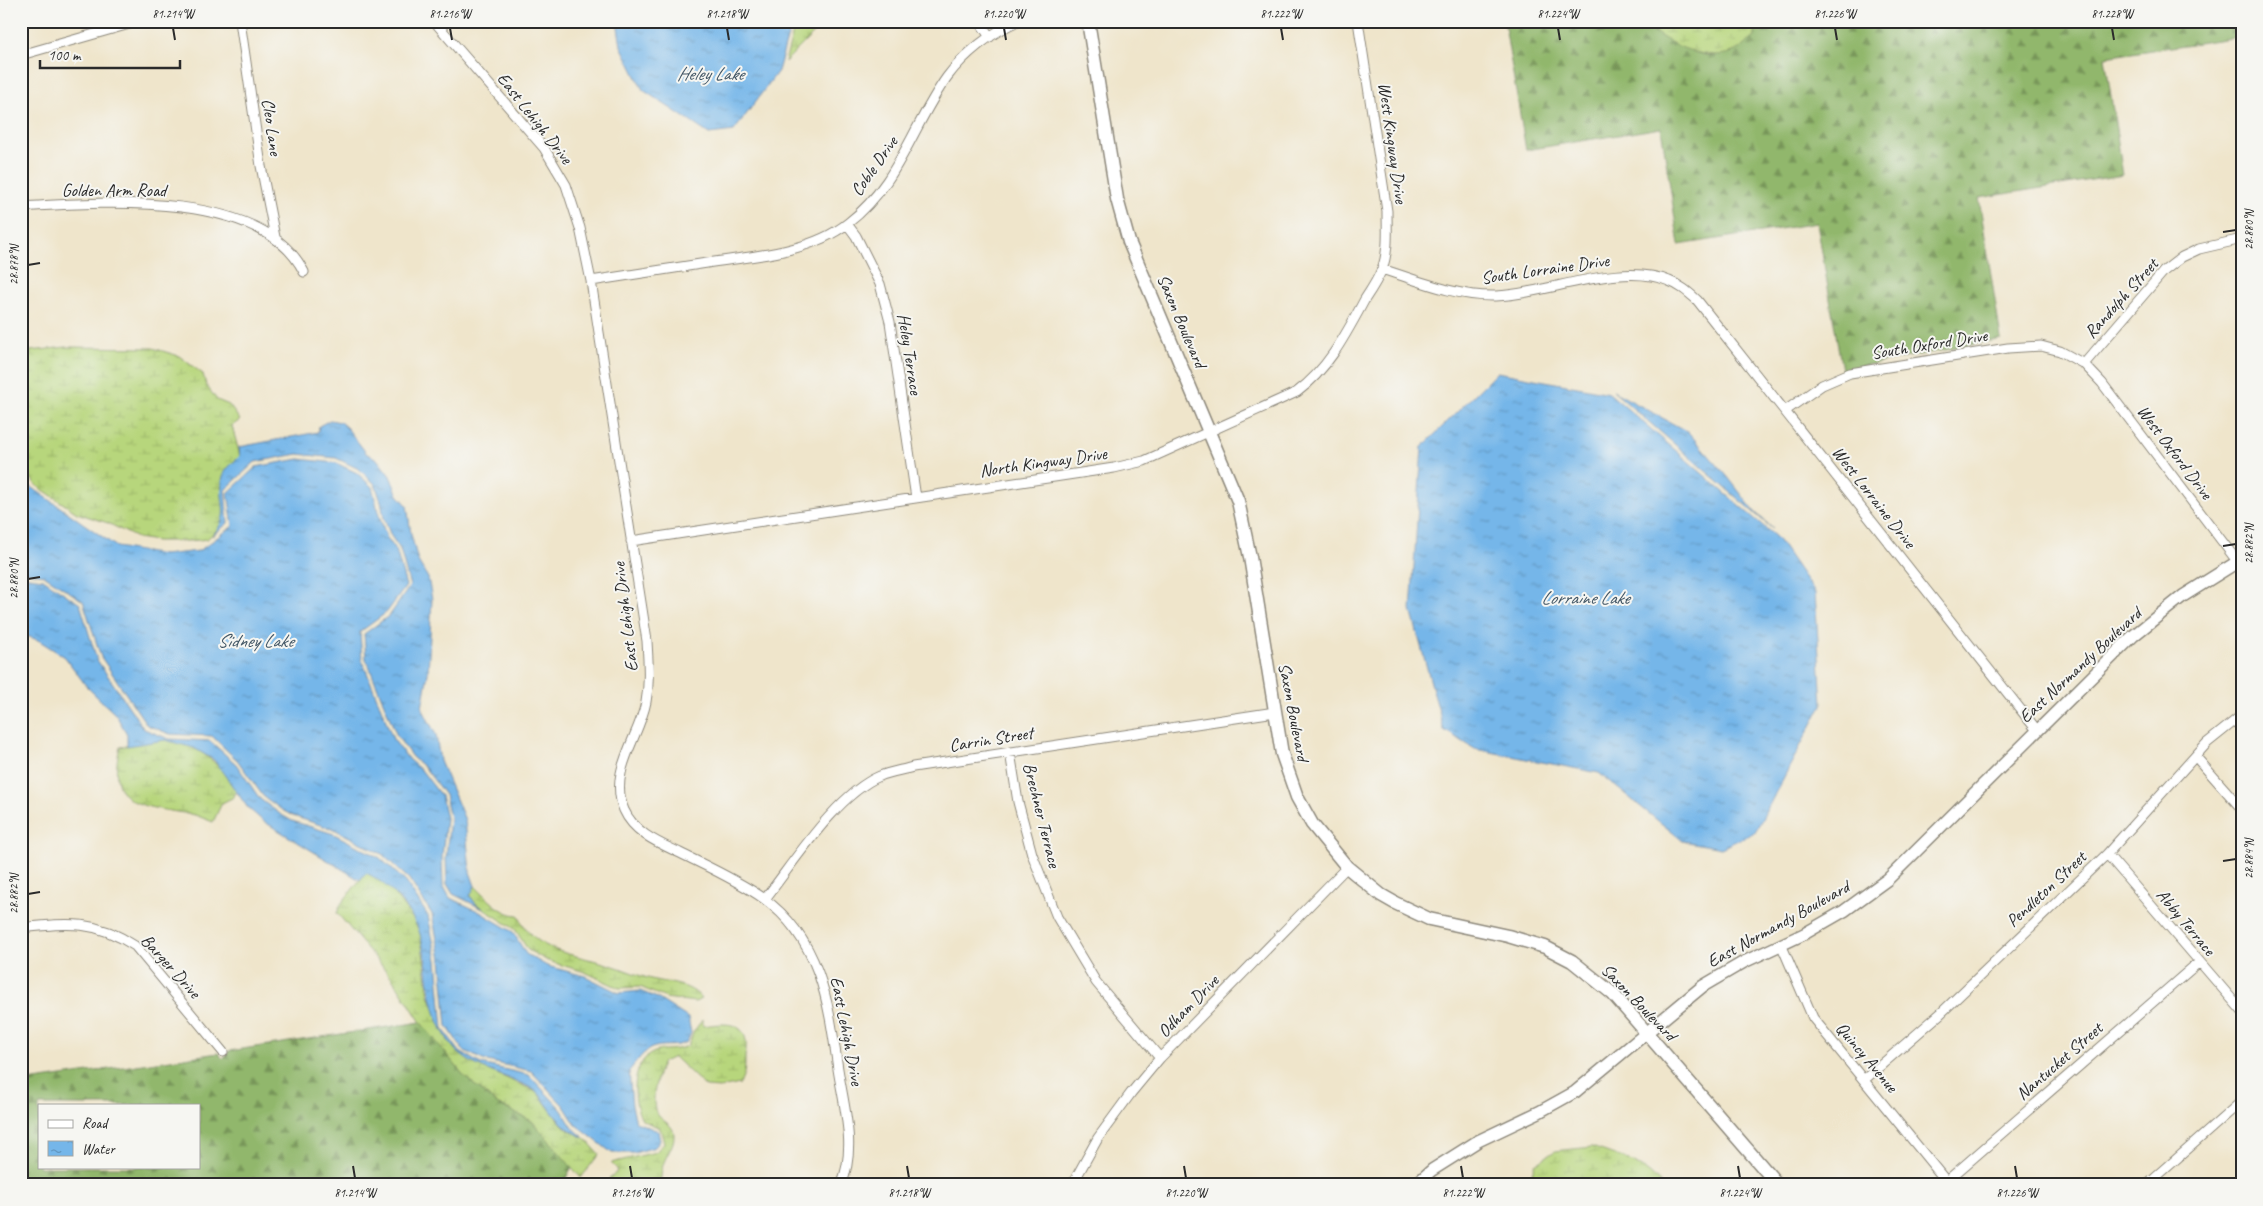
<svg xmlns="http://www.w3.org/2000/svg" width="2263" height="1206" viewBox="0 0 2263 1206" font-family="Caveat,sans-serif">
	<style>
		.forest { fill: url(#forest-firs); stroke: #5e714c; fill-rule: evenodd }
		.wetland { fill: url(#wetland-marsh); stroke: #718054 }
		.water { fill: url(#water-ripples); stroke: #50708a }
		.lines { fill: none; stroke-linecap: round; stroke-linejoin: round }
		.minor-casing { stroke: #8d887b; stroke-width: 11 }
		.tertiary-casing { stroke: #8d887b; stroke-width: 14 }
		.secondary-casing { stroke: #8d887b; stroke-width: 15 }
		.minor { stroke: #fff; stroke-width: 9 }
		.tertiary { stroke: #fff; stroke-width: 11 }
		.secondary { stroke: #fff; stroke-width: 12 }
		.ticks { fill: none; stroke: #2b2b2b; stroke-width: 2 }
		.labels { text-anchor: middle; stroke-width: 4; stroke-linejoin: round; paint-order: stroke }
		.street-label { font-size: 18px; fill: #2b2b2b; stroke: #f6f6f2 }
		.water-label { font-size: 19px; font-style: italic; fill: #415564; stroke: #f6f6f2 }
		.neatline { fill: none; stroke: #2b2b2b; stroke-width: 2 }
		.ticks-label { font-size: 12px; text-anchor: middle; fill: #2b2b2b }
	</style>
	<defs>
		<pattern id="forest-firs" width="22" height="20" patternUnits="userSpaceOnUse" patternTransform="scale(1.25)"><rect width="22" height="20" fill="#91b76c"/><path d="M5 1l3.5 6h-7zM16 11l3.5 6h-7z" fill="#779559"/></pattern>
		<pattern id="wetland-marsh" width="20" height="14" patternUnits="userSpaceOnUse" patternTransform="scale(1.25)"><rect width="20" height="14" fill="#b7d67c"/><path d="M1 5h8M5 5V1M11 12h8M15 12V8" fill="none" stroke="#9eb86b"/></pattern>
		<pattern id="water-ripples" width="26" height="14" patternUnits="userSpaceOnUse" patternTransform="scale(1.25)"><rect width="26" height="14" fill="#75b6e9"/><path d="M2 4q2-2 4 0t4 0M15 11q2-2 4 0t4 0" fill="none" stroke="#6094bd"/></pattern>
	</defs>
	<rect width="100%" height="100%" fill="#f6f6f2"/>
	<filter id="ink" filterUnits="userSpaceOnUse"><feTurbulence type="fractalNoise" baseFrequency=".02" numOctaves="2"/><feDisplacementMap in="SourceGraphic" scale="10" xChannelSelector="R" yChannelSelector="G"/><feConvolveMatrix kernelMatrix="1 2 1 2 8 2 1 2 1" color-interpolation-filters="sRGB"/></filter>
	<filter id="wash" filterUnits="userSpaceOnUse"><feTurbulence type="fractalNoise" baseFrequency=".0096" numOctaves="4" result="noise"/><feDisplacementMap in="SourceGraphic" scale="20" xChannelSelector="R" yChannelSelector="G"/><feGaussianBlur stdDeviation="1.12" result="paint"/><feColorMatrix in="noise" values="0 0 0 0 0 0 0 0 0 0 0 0 0 0 0 0 0 1.4 0 .05"/><feComposite in="paint" operator="in"/></filter>
	<g filter="url(#wash)">
		<rect width="100%" height="100%" fill="#efe5cb"/>
		<!-- forest -->
		<path class="forest" d="M 1504,21 L 1641,21 C 1654,33 1697,59 1715,55 C 1728,52 1742,42 1755,37 L 1755,21 L 2242,21 L 2242,59 L 2238,37 L 2105,57 L 2123,175 L 1979,198 L 2001,339 L 1842,370 L 1817,223 L 1679,245 L 1661,128 L 1526,150 Z
			M 421,1022 L 465,1077 L 497,1104 L 532,1121 L 572,1167 L 562,1185 L 21,1185 L 21,1082 L 218,1053 L 223,1059 L 229,1051 ZM 39,1105 L 199,1105 L 199,1167 L 39,1167 Z"/>
		<!-- wetland -->
		<path class="wetland" d="M 796,21 L 824,21 L 824,23 L 785,62 Z
			M 1641,21 L 1755,21 L 1755,37 C 1748,42 1740,49 1733,52 C 1703,63 1662,41 1641,21 Z
			M 67,347 L 153,348 L 179,356 L 203,374 L 206,385 L 217,400 L 229,405 L 240,420 L 232,426 L 240,456 L 223,477 L 224,517 L 219,528 L 207,539 L 190,541 L 157,541 L 137,538 L 108,523 L 77,513 L 36,485 L 26,472 L 21,462 L 21,352 Z
			M 158,740 C 193,739 220,762 236,791 L 234,797 L 222,803 L 213,822 C 207,820 201,817 195,815 C 177,811 137,809 125,795 C 113,782 116,763 120,747 Z
			M 366,872 L 379,879 L 390,889 L 412,917 L 420,932 L 429,995 L 448,1041 L 458,1053 L 475,1064 L 537,1092 L 558,1120 L 567,1129 L 585,1138 L 599,1154 L 581,1178 L 532,1121 L 497,1104 L 465,1077 L 422,1024 L 393,979 L 337,913 L 341,904 Z
			M 475,886 C 486,897 502,915 518,915 C 536,954 572,953 607,964 C 622,968 636,975 651,979 C 669,984 690,983 702,999 L 695,1002 L 666,998 L 640,987 L 619,988 L 585,972 L 548,961 L 528,950 L 515,929 L 476,904 L 470,896 Z
			M 703,1019 L 703,1026 C 719,1024 743,1019 746,1041 C 747,1047 745,1052 745,1057 C 745,1069 745,1074 740,1084 L 720,1088 L 706,1087 L 674,1057 L 663,1062 C 657,1073 649,1105 658,1115 C 664,1123 674,1124 674,1136 C 674,1146 666,1155 663,1165 C 661,1172 661,1178 660,1185 L 615,1185 L 609,1178 L 616,1173 L 617,1169 L 611,1163 L 656,1152 L 664,1143 L 660,1128 L 642,1120 C 632,1102 630,1061 655,1052 C 664,1048 674,1052 688,1046 L 694,1031 Z
			M 1592,1147 C 1616,1156 1645,1163 1661,1185 L 1528,1185 L 1535,1164 L 1555,1151 Z"/>
		<!-- water -->
		<path class="water" d="M 617,21 L 792,21 L 778,71 L 734,131 L 709,134 L 643,90 L 621,46 Z
			M 1497,372 L 1609,393 L 1777,538 L 1815,593 L 1822,705 L 1755,832 L 1721,848 L 1683,841 L 1599,773 L 1475,749 L 1444,730 L 1411,610 L 1422,447 Z
			M 1613,391 L 1688,432 L 1727,476 L 1755,512 L 1773,529 Z
			M 330,420 L 340,422 L 347,428 L 367,454 L 377,459 L 390,476 L 398,495 L 407,505 L 411,534 L 418,561 L 428,578 L 432,599 L 428,673 L 422,708 L 436,735 L 440,761 L 465,820 L 470,872 L 475,886 L 470,896 L 476,904 L 489,912 L 453,894 L 447,884 L 446,858 L 450,818 L 445,795 L 425,768 L 412,757 L 397,736 L 366,659 L 364,634 L 390,615 L 410,586 L 400,549 L 391,536 L 384,518 L 381,501 L 375,484 L 359,469 L 336,458 L 298,454 L 255,462 L 225,490 L 228,523 L 212,536 C 232,514 219,505 222,481 C 223,470 232,464 240,456 L 239,447 L 318,432 L 319,426 Z
			M 299,459 L 336,463 L 357,473 L 372,487 L 380,519 L 387,538 L 396,550 L 406,586 L 387,612 L 360,632 L 362,660 L 393,739 L 409,760 L 422,771 L 441,796 L 446,818 L 442,857 L 443,885 L 450,898 L 478,911 L 513,932 L 526,954 L 547,966 L 585,976 L 619,993 L 640,991 L 657,998 L 688,1018 L 691,1033 L 687,1042 C 674,1048 668,1044 655,1047 C 644,1049 636,1063 629,1071 L 632,1106 L 636,1122 L 658,1131 L 660,1141 L 655,1147 L 634,1153 L 612,1153 L 576,1125 L 564,1106 L 531,1071 L 483,1060 L 463,1050 L 447,1026 L 441,959 L 432,914 L 409,879 L 382,854 L 336,830 L 293,816 L 282,810 L 263,796 L 238,761 L 212,736 L 170,734 L 147,725 L 101,657 L 83,601 L 44,575 L 21,571 L 21,473 L 27,484 L 117,547 L 163,555 L 199,551 L 233,526 L 228,493 L 256,467 Z
			M 21,576 L 43,579 L 80,604 L 97,660 L 144,729 L 169,739 L 210,741 L 236,764 L 260,799 L 280,814 L 292,821 L 334,834 L 380,858 L 406,882 L 428,916 L 437,960 L 443,1029 L 460,1052 L 481,1064 L 529,1075 L 561,1109 L 573,1128 L 585,1138 C 568,1131 558,1121 548,1106 C 544,1101 541,1095 536,1091 C 508,1073 466,1071 448,1040 C 425,1004 431,972 420,934 C 413,911 387,882 366,873 L 360,880 L 263,821 L 248,808 L 214,760 L 194,748 L 165,740 L 127,746 L 127,734 L 116,715 L 87,687 L 65,657 L 38,640 L 21,634 Z"/>
	</g>
	<g filter="url(#ink)">
		<g class="lines">
			<!-- minor casing -->
			<g class="minor-casing">
				<path id="minor" d="M 240,21 L 261,166 L 275,237
					M 434,21 L 544,148 L 566,185 L 580,228 L 591,281 L 647,641 C 648,661 650,681 646,702 C 639,738 608,772 624,810 C 634,833 659,843 680,853 C 708,867 737,880 763,898 C 821,939 829,1005 838,1069 C 844,1107 857,1149 841,1185
					M 979,21 L 990,37
					M 21,55 L 140,21
					M 21,207 C 100,202 263,189 304,272
					M 847,224 L 856,236 L 880,284 L 890,322 L 916,498
					M 1382,269 C 1419,281 1457,297 1496,296 C 1548,294 1620,261 1669,281 C 1680,285 1688,292 1697,300 L 2036,729
					M 591,281 C 630,275 668,269 707,263 C 753,256 810,253 848,223 C 898,185 912,126 947,77 C 964,54 992,32 1018,21
					M 2084,364 L 2164,271 L 2182,257 L 2199,249 L 2242,239
					M 1785,411 L 1822,385 L 1850,373 L 2008,348 L 2041,346 L 2060,351 L 2084,364 L 2102,383 L 2237,561
					M 631,541 L 1114,468 L 1144,461 L 1297,392 C 1329,368 1346,334 1365,299 C 1371,290 1378,279 1382,269 C 1389,251 1387,230 1387,211 L 1358,21
					M 1010,752 L 1018,802 L 1032,854 L 1057,917 L 1096,982 L 1160,1058
					M 2195,756 L 2242,809
					M 2107,854 L 2242,1011
					M 765,899 C 794,862 837,794 880,776 C 890,772 903,770 913,767 L 1275,712
					M 21,928 C 67,923 95,919 135,946 L 223,1052
					M 1781,944 L 1813,1018 L 1946,1181
					M 1865,1079 L 1940,1014 L 2107,854 L 2207,743 L 2242,715
					M 1072,1185 L 1098,1138 L 1131,1093 L 1160,1058 L 1347,867
					M 1942,1185 L 2199,962
					M 2147,1185 L 2242,1101"/>
			</g>
			<!-- tertiary casing -->
			<g class="tertiary-casing">
				<path id="tertiary" d="M 1415,1185 L 1432,1170 L 1478,1141 L 1539,1112 L 1575,1092 L 1703,986 L 1744,962 L 1804,934 L 1844,911 L 1888,879 L 2133,636 L 2183,596 L 2242,559"/>
			</g>
			<!-- secondary casing -->
			<g class="secondary-casing">
				<path id="secondary" d="M 1088,21 L 1117,199 L 1129,242 L 1238,501 L 1250,557 L 1282,754 L 1297,797 L 1312,824 L 1347,867 L 1381,895 L 1395,903 L 1429,919 L 1508,936 L 1545,947 L 1572,961 L 1613,994 L 1778,1185"/>
			</g>
			<!-- minor -->
			<use href="#minor" class="minor"/>
			<!-- tertiary -->
			<use href="#tertiary" class="tertiary"/>
			<!-- secondary -->
			<use href="#secondary" class="secondary"/>
		</g>
	</g>
	<!-- ticks -->
	<path class="ticks" d="M 173,28 L 175,40M 450,28 L 452,40M 727,28 L 729,40M 1004,28 L 1006,40M 1281,28 L 1283,40M 1558,28 L 1560,40M 1835,28 L 1837,40M 2112,28 L 2114,40M 2223,232 L 2236,230M 28,265 L 40,263M 2223,546 L 2236,544M 28,579 L 40,577M 2223,861 L 2236,859M 28,894 L 40,892M 353,1166 L 355,1178M 630,1166 L 632,1178M 907,1166 L 909,1178M 1184,1166 L 1186,1178M 1461,1166 L 1463,1178M 1738,1166 L 1740,1178M 2015,1166 L 2017,1178"/>
	<g class="labels">
		<!-- street labels -->
		<g class="street-label">
			<text transform="translate(535 118) rotate(52)" y="6">East Lehigh Drive</text>
			<text transform="translate(272 127) rotate(82)" y="6">Cleo Lane</text>
			<text transform="translate(1393 143) rotate(82)" y="6">West Kingway Drive</text>
			<text transform="translate(874 166) rotate(-55)" y="6">Coble Drive</text>
			<text x="114" y="196">Golden Arm Road</text>
			<text transform="translate(1545 269) rotate(-8)" y="6">South Lorraine Drive</text>
			<text transform="translate(2121 298) rotate(-48)" y="6">Randolph Street</text>
			<text transform="translate(1182 321) rotate(67)" y="6">Saxon Boulevard</text>
			<text transform="translate(1929 344) rotate(-9)" y="6">South Oxford Drive</text>
			<text transform="translate(910 354) rotate(81)" y="6">Heley Terrace</text>
			<text transform="translate(2175 452) rotate(53)" y="6">West Oxford Drive</text>
			<text transform="translate(1043 462) rotate(-8)" y="6">North Kingway Drive</text>
			<text transform="translate(1874 497) rotate(52)" y="6">West Lorraine Drive</text>
			<text transform="translate(625 617) rotate(-97)" y="6">East Lehigh Drive</text>
			<text transform="translate(2080 665) rotate(-43)" y="6">East Normandy Boulevard</text>
			<text transform="translate(1294 712) rotate(79)" y="6">Saxon Boulevard</text>
			<text transform="translate(991 739) rotate(-9)" y="6">Carrin Street</text>
			<text transform="translate(1042 815) rotate(76)" y="6">Brechner Terrace</text>
			<text transform="translate(2046 889) rotate(-43)" y="6">Pendleton Street</text>
			<text transform="translate(2186 922) rotate(50)" y="6">Abby Terrace</text>
			<text transform="translate(1778 924) rotate(-29)" y="6">East Normandy Boulevard</text>
			<text transform="translate(171 966) rotate(48)" y="6">Barger Drive</text>
			<text transform="translate(1639 1002) rotate(46)" y="6">Saxon Boulevard</text>
			<text transform="translate(1188 1006) rotate(-46)" y="6">Odham Drive</text>
			<text transform="translate(847 1031) rotate(79)" y="6">East Lehigh Drive</text>
			<text transform="translate(1867 1057) rotate(50)" y="6">Quincy Avenue</text>
			<text transform="translate(2059 1061) rotate(-41)" y="6">Nantucket Street</text>
		</g>
		<!-- water labels -->
		<g class="water-label">
			<text x="710" y="80">Heley Lake</text>
			<text x="1585" y="604">Lorraine Lake</text>
			<text x="255" y="647">Sidney Lake</text>
		</g>
	</g>
	<!-- margin -->
	<rect width="2263" height="1206" fill="none" stroke="#f6f6f2" stroke-width="55"/>
	<!-- legend -->
	<rect x="38" y="1104" width="162" height="65" fill="#f6f6f2" stroke="#a5a5a2"/>
	<rect x="48" y="1120" width="25" height="8" fill="#ffffff" stroke="#a5a5a2"/>
	<text x="82" y="1128" font-size="15" fill="#2b2b2b">Road</text>
	<rect x="48" y="1141" width="25" height="15" fill="url(#water-ripples)" stroke="#a5a5a2"/>
	<text x="82" y="1154" font-size="15" fill="#2b2b2b">Water</text>
	<!-- scale -->
	<path d="M40 60v8h140v-8" fill="none" stroke="#2b2b2b" stroke-width="2.5"/>
	<text x="48" y="60" font-size="15" fill="#2b2b2b" stroke="#f6f6f2" stroke-width="4" paint-order="stroke">100 m</text>
	<rect x="28" y="28" width="2208" height="1150" class="neatline"/>
	<g class="ticks-label">
		<text x="173" y="18">81.214°W</text>
		<text x="450" y="18">81.216°W</text>
		<text x="727" y="18">81.218°W</text>
		<text x="1004" y="18">81.220°W</text>
		<text x="1281" y="18">81.222°W</text>
		<text x="1558" y="18">81.224°W</text>
		<text x="1835" y="18">81.226°W</text>
		<text x="2112" y="18">81.228°W</text>
		<text transform="translate(2249 230) rotate(-90)" y="4">28.880°N</text>
		<text transform="translate(14 265) rotate(-90)" y="4">28.878°N</text>
		<text transform="translate(2249 544) rotate(-90)" y="4">28.882°N</text>
		<text transform="translate(14 579) rotate(-90)" y="4">28.880°N</text>
		<text transform="translate(2249 859) rotate(-90)" y="4">28.884°N</text>
		<text transform="translate(14 894) rotate(-90)" y="4">28.882°N</text>
		<text x="355" y="1197">81.214°W</text>
		<text x="632" y="1197">81.216°W</text>
		<text x="909" y="1197">81.218°W</text>
		<text x="1186" y="1197">81.220°W</text>
		<text x="1463" y="1197">81.222°W</text>
		<text x="1740" y="1197">81.224°W</text>
		<text x="2017" y="1197">81.226°W</text>
	</g>
</svg>
